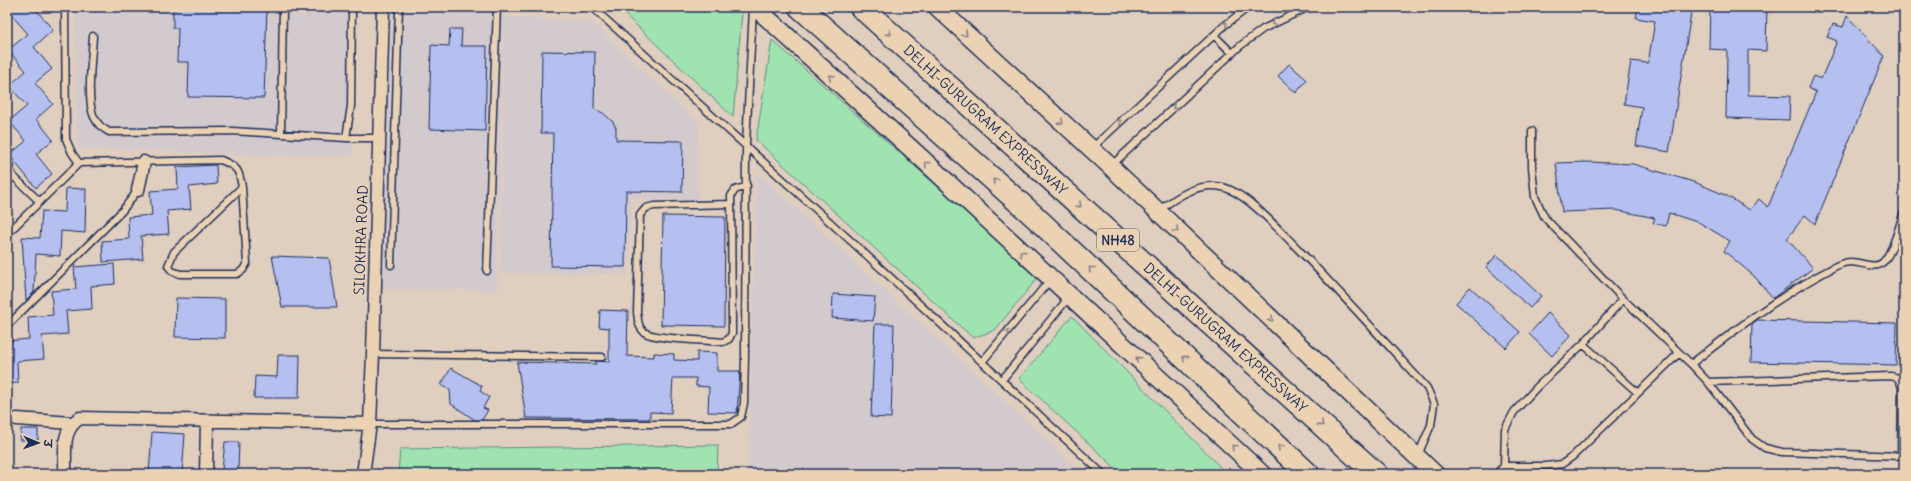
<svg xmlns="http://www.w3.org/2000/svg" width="1911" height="481" viewBox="0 0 1911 481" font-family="Delius,'Playpen Sans Deva',sans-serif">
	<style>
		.built { fill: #d3cace }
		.green { fill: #9fe4b0; stroke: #5d8a87 }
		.building { fill: #b5c0f1; stroke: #1b2f5e }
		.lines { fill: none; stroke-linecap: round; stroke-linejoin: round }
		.service-casing { stroke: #1b2f5e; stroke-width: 9 }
		.minor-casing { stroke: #1b2f5e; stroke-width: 15 }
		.secondary-casing { stroke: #1b2f5e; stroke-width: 20 }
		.motorway-casing { stroke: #1b2f5e; stroke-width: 25 }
		.service { stroke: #ebd2b3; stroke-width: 6 }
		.minor { stroke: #ebd2b3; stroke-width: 12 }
		.secondary { stroke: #ebd2b3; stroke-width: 17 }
		.motorway { stroke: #ebd2b3; stroke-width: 22 }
		.oneway { stroke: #838088 }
		.labels { text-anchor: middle; stroke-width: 3; stroke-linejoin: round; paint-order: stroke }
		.shield { fill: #ebd2b3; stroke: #596078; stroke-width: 1 }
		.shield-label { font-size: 13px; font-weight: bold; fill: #1b2f5e }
		.street-label { font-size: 14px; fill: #1b2f5e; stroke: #ebd2b3 }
	</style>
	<rect width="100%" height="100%" fill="#e0cebf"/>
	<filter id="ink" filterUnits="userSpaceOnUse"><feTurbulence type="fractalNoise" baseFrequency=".025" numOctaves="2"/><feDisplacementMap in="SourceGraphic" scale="8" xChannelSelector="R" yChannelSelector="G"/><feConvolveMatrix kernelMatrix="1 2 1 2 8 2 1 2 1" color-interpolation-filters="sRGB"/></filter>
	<g filter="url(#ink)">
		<!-- built -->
		<path class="built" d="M 145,7 L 355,7 L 352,156 L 267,155 L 77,148 L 75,10 L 144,10 Z
			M 391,7 L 503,7 L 497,290 L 382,289 Z
			M 504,17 L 591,21 L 698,122 L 698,200 L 631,199 L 628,274 L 500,273 Z
			M 757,172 L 1083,474 L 748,474 Z
			M 1904,191 L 1904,213 L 1897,194 Z"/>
		<!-- green -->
		<path class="green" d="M 617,7 L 736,7 L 742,12 L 733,117 Z
			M 772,40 L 1039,276 L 995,330 L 973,338 L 756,140 Z
			M 1072,316 L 1227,474 L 1122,474 L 1019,379 Z
			M 718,445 L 717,474 L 398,474 L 400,449 Z"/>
		<!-- building -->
		<path class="building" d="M 15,7 L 34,7 L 53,30 L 34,47 L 52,69 L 35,83 L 53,104 L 36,119 L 53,140 L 36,154 L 52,174 L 36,188 L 9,155 L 26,141 L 9,121 L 27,106 L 9,86 L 26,71 L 8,50 L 28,34 L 9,12 Z
			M 173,7 L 267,7 L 264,98 L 188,97 L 189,62 L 177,62 L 178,28 L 173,28 Z
			M 1638,7 L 1692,7 L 1669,152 L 1636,146 L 1642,107 L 1624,104 L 1631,61 L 1648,63 L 1655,21 L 1636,18 Z
			M 1710,7 L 1767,7 L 1766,51 L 1748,50 L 1748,95 L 1790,96 L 1789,120 L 1726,118 L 1727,50 L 1709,49 Z
			M 1847,16 L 1884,56 L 1815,224 L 1805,215 L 1787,239 L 1813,268 L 1773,298 L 1754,276 L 1724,251 L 1730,241 L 1700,223 L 1669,213 L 1666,226 L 1653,223 L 1655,218 L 1616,210 L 1562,212 L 1556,163 L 1588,162 L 1633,164 L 1697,183 L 1727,196 L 1750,210 L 1759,199 L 1768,207 L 1816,92 L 1808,88 L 1813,76 L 1821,79 L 1837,41 L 1827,37 L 1833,24 L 1843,27 Z
			M 450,29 L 462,29 L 461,46 L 487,46 L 485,131 L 429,129 L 431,45 L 449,46 Z
			M 542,51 L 595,52 L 594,109 L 603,113 L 613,122 L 616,128 L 616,140 L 683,141 L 682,192 L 626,191 L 625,267 L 551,266 L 553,133 L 541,133 Z
			M 1289,64 L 1307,80 L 1296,93 L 1278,76 Z
			M 216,165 L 217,184 L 189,187 L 191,209 L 167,211 L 169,234 L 141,236 L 143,259 L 103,262 L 102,241 L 129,239 L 128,217 L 152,215 L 150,191 L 178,189 L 177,167 Z
			M 66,188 L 86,189 L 85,233 L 61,231 L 60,256 L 36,254 L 34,292 L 26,300 L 22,237 L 40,238 L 42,211 L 65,212 Z
			M 663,216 L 725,217 L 724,326 L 661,325 Z
			M 1497,255 L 1541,296 L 1530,308 L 1486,267 Z
			M 272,256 L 329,258 L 337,307 L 282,307 Z
			M 114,264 L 115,284 L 91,286 L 92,309 L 66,311 L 68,334 L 42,336 L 44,359 L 17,361 L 18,383 L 7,384 L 7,341 L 29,339 L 28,317 L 53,315 L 51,291 L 76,289 L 74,267 Z
			M 1470,287 L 1520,332 L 1506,348 L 1456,303 Z
			M 833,294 L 875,297 L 873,321 L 832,318 Z
			M 176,298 L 225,299 L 225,338 L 175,337 Z
			M 600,310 L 628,311 L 627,356 L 654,357 L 654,353 L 674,354 L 674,360 L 697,361 L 697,352 L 717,353 L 717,371 L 740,371 L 737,413 L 708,412 L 709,387 L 696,386 L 696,378 L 673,378 L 671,413 L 650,412 L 650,419 L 526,418 L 517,362 L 596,364 L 596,361 L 609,362 L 609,328 L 599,327 Z
			M 1548,313 L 1571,335 L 1552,356 L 1529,334 Z
			M 1757,320 L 1897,323 L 1896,365 L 1751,362 L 1752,324 Z
			M 875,324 L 894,324 L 891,418 L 871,417 Z
			M 278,355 L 300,355 L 299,398 L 254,398 L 255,376 L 277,377 Z
			M 451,368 L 482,386 L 480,391 L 489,397 L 483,408 L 488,410 L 482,420 L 475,420 L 451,404 L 450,390 L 441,385 Z
			M 21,429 L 38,429 L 38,440 L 20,440 Z
			M 152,432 L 185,434 L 182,474 L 149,474 Z
			M 225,442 L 239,442 L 238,471 L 222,470 Z"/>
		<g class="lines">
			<!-- service casing -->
			<g class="service-casing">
				<path id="service" d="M 65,7 L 66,139 L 72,153 L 79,163 L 221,160 C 238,167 239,170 242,187 L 174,252 L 168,266 L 172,271 L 180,274 L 237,274 L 243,270 L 247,263 L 242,187
					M 592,7 L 862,251 L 1103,474
					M 1214,35 L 1232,53
					M 93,36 C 92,55 86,101 94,117 C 98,125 102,128 109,132 L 232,131 L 346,138 L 351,106 L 352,7
					M 1532,131 L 1532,167 L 1535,197 L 1545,218 L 1623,299 L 1691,364 L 1708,382 L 1752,439 L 1765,448 L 1782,452 L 1904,456
					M 281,134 L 283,7
					M 346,138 L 379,138
					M 1092,148 L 1225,25 L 1249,7
					M 7,161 L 13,176 L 40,202
					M 1112,165 L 1240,46 L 1263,29 L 1309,7
					M 731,204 L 654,206 L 646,208 L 640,215 L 637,312 C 638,320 638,327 644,332 C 655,340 707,340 723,342 L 729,339 L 732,333 L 731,196 L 735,190 L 747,186
					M 1159,210 C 1177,197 1198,182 1222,187 C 1246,192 1281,232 1299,250 C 1343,295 1385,342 1427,388 L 1434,404 L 1431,425 L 1418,455
					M 7,234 L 79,163
					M 391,265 L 399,7
					M 487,271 L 497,7
					M 7,326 L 122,211 L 138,190
					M 373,354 L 602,357
					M 982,362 L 1050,280
					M 1691,364 C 1735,330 1779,296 1829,270 C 1835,266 1844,262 1851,262 C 1861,262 1875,270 1883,262 C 1893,253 1899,225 1904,212
					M 1002,380 L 1069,297
					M 1708,382 L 1891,376 L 1898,378 L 1902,387 L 1901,456
					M 1638,393 L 1679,353
					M 370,424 L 731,424 L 741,417 L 744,403 L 745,355 L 746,144 L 753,9
					M 1504,466 L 1505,429 L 1514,412 L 1537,387 L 1583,344 L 1623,299
					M 1496,474 L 1504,466 L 1546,466 L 1562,464 L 1572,457 L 1638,393 L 1583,344"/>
			</g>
			<!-- minor casing -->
			<g class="minor-casing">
				<path id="minor" d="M 138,190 L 144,162
					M 17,419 L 72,423
					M 65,474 C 66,453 60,430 80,418 L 370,424
					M 206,474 L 207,422
					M 363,474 L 370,424 L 373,354 L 383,7"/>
			</g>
			<!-- secondary casing -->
			<g class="secondary-casing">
				<path id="secondary" d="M 755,7 L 918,155 L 1262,474
					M 937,7 L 1110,166 L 1435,474"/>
			</g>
			<!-- motorway casing -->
			<g class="motorway-casing">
				<g id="motorway">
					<path d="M 800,7 L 1033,215 L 1308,474"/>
					<path id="s1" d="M 861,7 L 1376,474"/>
				</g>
			</g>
			<!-- service -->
			<use href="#service" class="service"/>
			<!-- minor -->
			<use href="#minor" class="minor"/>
			<!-- secondary -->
			<use href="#secondary" class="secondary"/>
			<!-- motorway -->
			<use href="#motorway" class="motorway"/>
		</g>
		<!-- one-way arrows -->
		<defs><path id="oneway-chevron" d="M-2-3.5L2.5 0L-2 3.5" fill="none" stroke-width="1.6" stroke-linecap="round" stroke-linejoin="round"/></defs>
		<g class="oneway">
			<use href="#oneway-chevron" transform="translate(1274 23) rotate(153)"/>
			<use href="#oneway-chevron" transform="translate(1225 24) rotate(-40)"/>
			<use href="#oneway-chevron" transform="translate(889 33) rotate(42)"/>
			<use href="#oneway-chevron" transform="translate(965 34) rotate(43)"/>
			<use href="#oneway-chevron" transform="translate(831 77) rotate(-138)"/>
			<use href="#oneway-chevron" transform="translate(1175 107) rotate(137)"/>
			<use href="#oneway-chevron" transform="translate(1061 122) rotate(42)"/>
			<use href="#oneway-chevron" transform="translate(1119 122) rotate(-43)"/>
			<use href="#oneway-chevron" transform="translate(927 164) rotate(-137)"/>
			<use href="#oneway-chevron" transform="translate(995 181) rotate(-138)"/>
			<use href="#oneway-chevron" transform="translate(1079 205) rotate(42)"/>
			<use href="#oneway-chevron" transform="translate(1176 230) rotate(43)"/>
			<use href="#oneway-chevron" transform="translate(1022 253) rotate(-137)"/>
			<use href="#oneway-chevron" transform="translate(1091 269) rotate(-137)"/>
			<use href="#oneway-chevron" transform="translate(1271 319) rotate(43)"/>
			<use href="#oneway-chevron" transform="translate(1007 332) rotate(-50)"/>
			<use href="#oneway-chevron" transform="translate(1185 358) rotate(-137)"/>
			<use href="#oneway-chevron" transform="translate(1138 359) rotate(-138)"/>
			<use href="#oneway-chevron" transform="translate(1321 424) rotate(42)"/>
			<use href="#oneway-chevron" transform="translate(1234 447) rotate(-136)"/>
			<use href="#oneway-chevron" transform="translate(1280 447) rotate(-137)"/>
		</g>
	</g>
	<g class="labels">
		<!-- shield labels -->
		<rect class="shield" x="1097" y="229" width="42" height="22" rx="3"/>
		<g class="shield-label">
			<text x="1118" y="245">NH48</text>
		</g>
		<!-- street labels -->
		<g class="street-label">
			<text dy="5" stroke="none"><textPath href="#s1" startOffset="168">DELHI-GURUGRAM EXPRESSWAY</textPath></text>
			<text transform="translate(361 240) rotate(-88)" y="5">SILOKHRA ROAD</text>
			<text dy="5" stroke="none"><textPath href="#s1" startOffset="492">DELHI-GURUGRAM EXPRESSWAY</textPath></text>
		</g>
	</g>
	<!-- margin -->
	<rect width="1911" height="481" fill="none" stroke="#ebd2b3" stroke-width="24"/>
	<rect x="12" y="12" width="1887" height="457" fill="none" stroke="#1b2f5e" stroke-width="1.5" filter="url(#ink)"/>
	<!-- north arrow -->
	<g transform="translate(38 443) rotate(92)" stroke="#ebd2b3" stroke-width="3" paint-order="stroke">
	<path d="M0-3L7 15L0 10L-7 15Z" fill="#1b2f5e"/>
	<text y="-6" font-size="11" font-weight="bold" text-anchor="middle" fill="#1b2f5e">उ</text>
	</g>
</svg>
